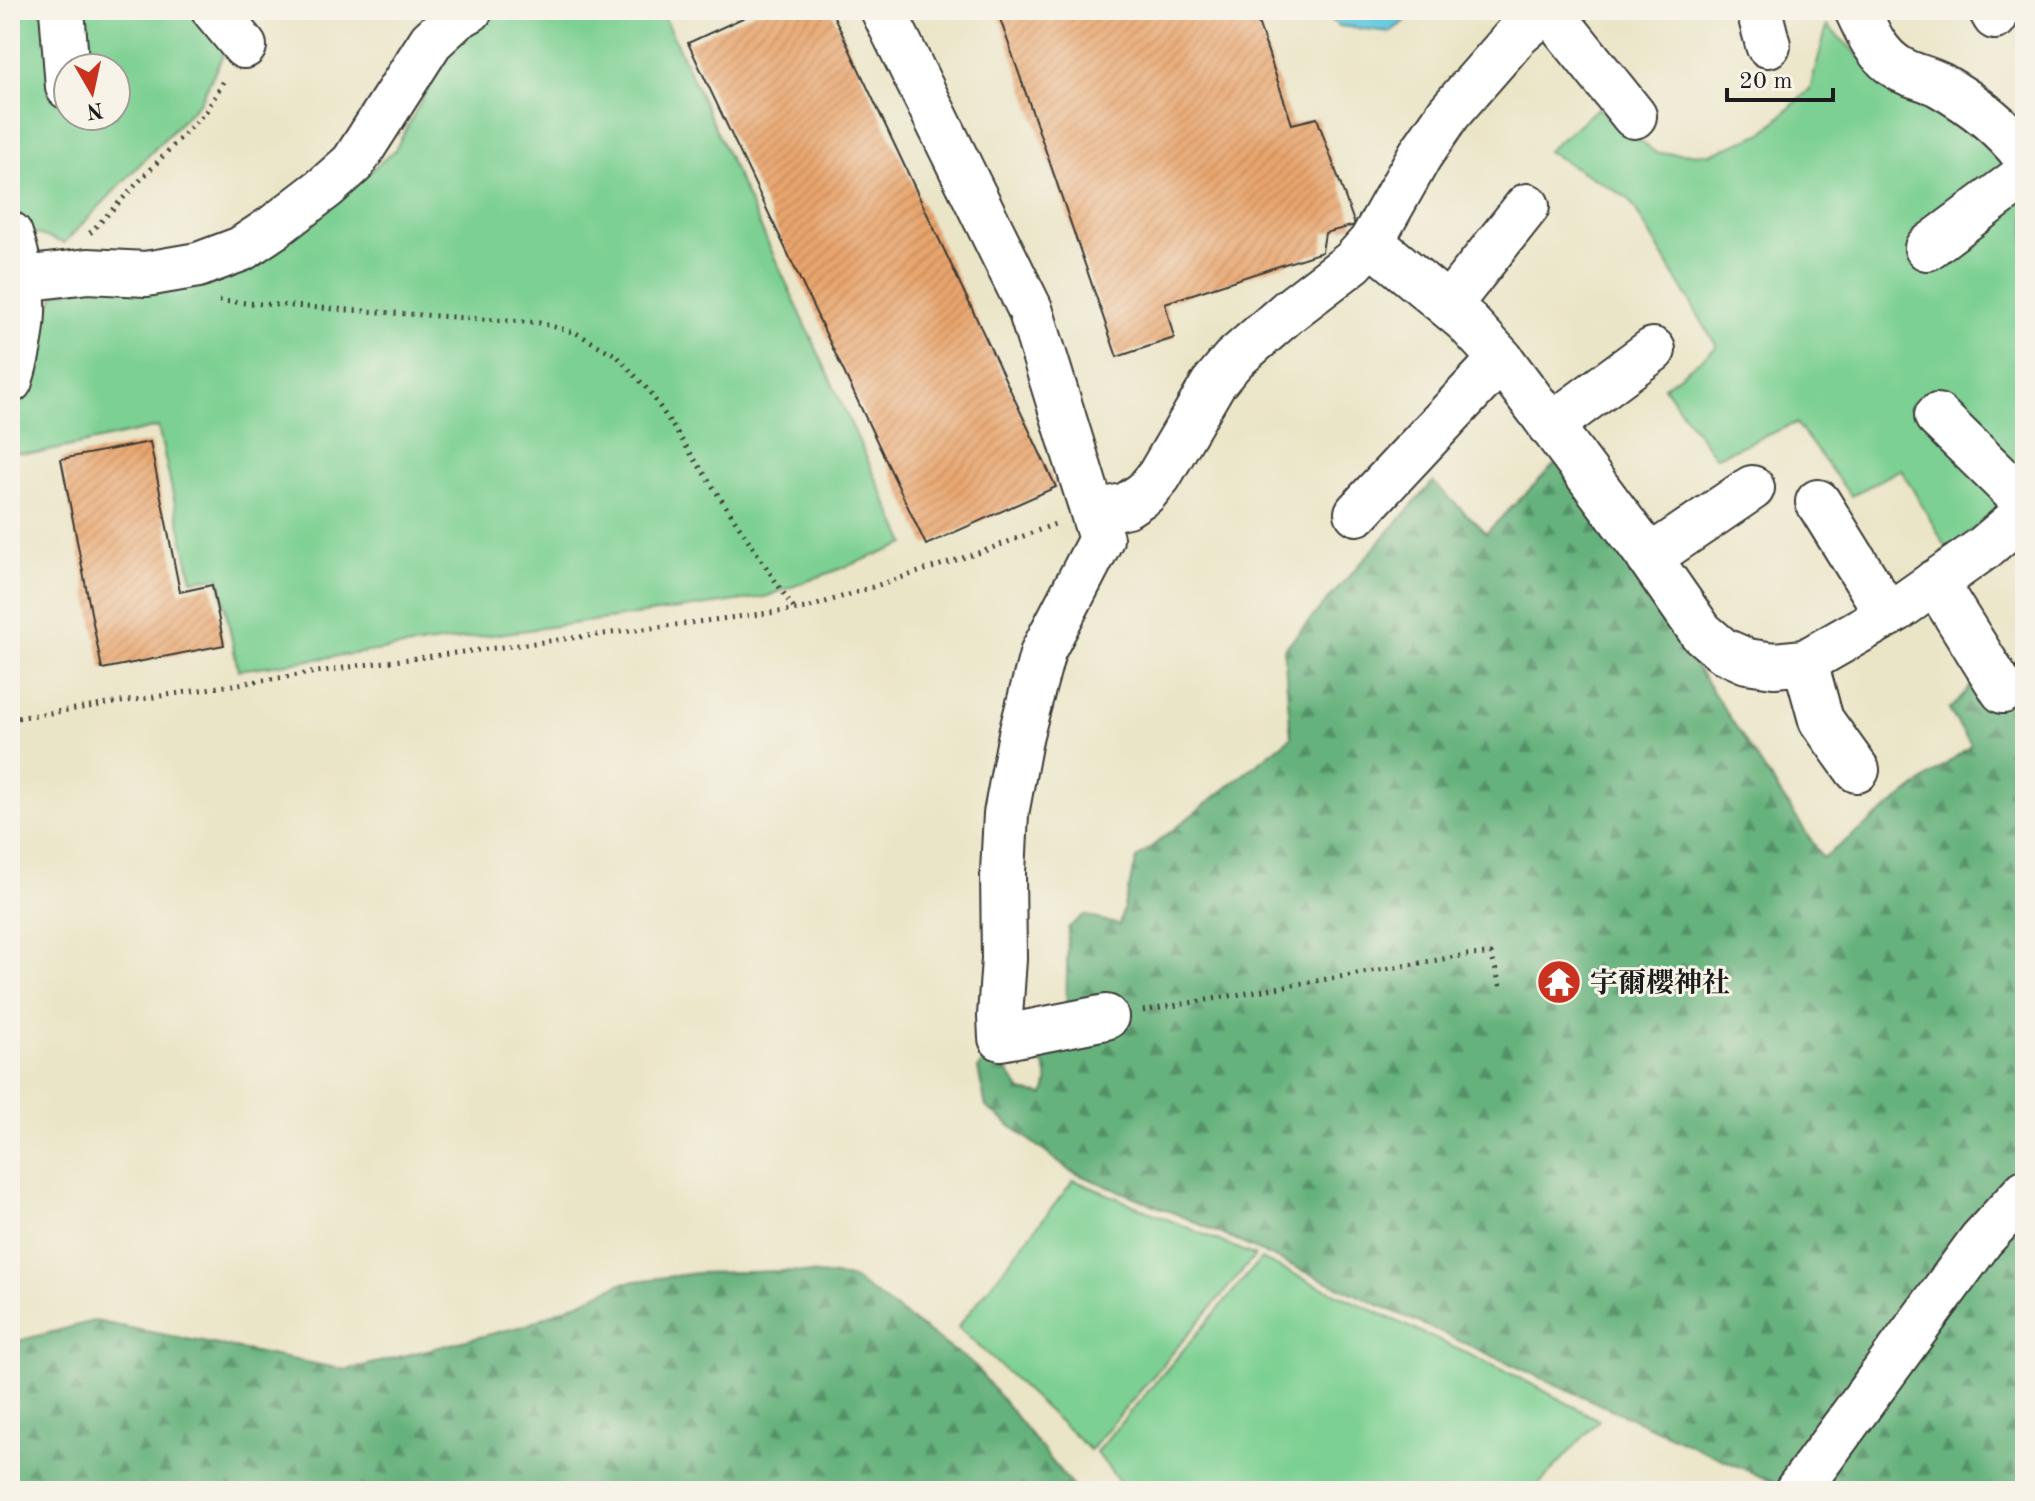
<svg xmlns="http://www.w3.org/2000/svg" width="2035" height="1501" viewBox="0 0 2035 1501" font-family="'Old Standard TT','Noto Serif JP',serif">
	<style>
		.green { fill: #7dd093; stroke: #4c7658; stroke-width: 2; fill-rule: evenodd }
		.forest { fill: url(#forest-firs); stroke: #41674c; stroke-width: 2 }
		.water { fill: #60c8dd; stroke: #3e727c; stroke-width: 2 }
		.building { fill: url(#building-hatch) }
		.lines { fill: none; stroke-linecap: round; stroke-linejoin: round }
		.minor-casing { stroke: #3b3a36; stroke-width: 48 }
		.path { stroke: #3b3a36; stroke-width: 5; stroke-dasharray: 2 6; stroke-linecap: butt }
		.minor { stroke: #fff; stroke-width: 44 }
		.labels { text-anchor: middle; stroke-width: 6; stroke-linejoin: round; paint-order: stroke }
		.poi-label { font-size: 28px; font-weight: bold; fill: #1c1c1c; stroke: #f7f3e8; text-anchor: start }
	</style>
	<defs>
		<pattern id="forest-firs" width="22" height="20" patternUnits="userSpaceOnUse" patternTransform="scale(2)"><rect width="22" height="20" fill="#66b27d"/><path d="M5 1l3.5 6h-7zM16 11l3.5 6h-7z" fill="#539066"/></pattern>
		<pattern id="building-hatch" width="6" height="6" patternUnits="userSpaceOnUse" patternTransform="scale(2)"><rect width="6" height="6" fill="#e8a46d"/><path d="M-1 1l2-2M0 6l6-6M5 7l2-2" fill="none" stroke="#c68d5e"/></pattern>
	</defs>
	<rect width="100%" height="100%" fill="#f7f3e8"/>
	<filter id="ink" filterUnits="userSpaceOnUse"><feTurbulence type="fractalNoise" baseFrequency=".0125" numOctaves="2"/><feDisplacementMap in="SourceGraphic" scale="16" xChannelSelector="R" yChannelSelector="G"/><feConvolveMatrix kernelMatrix="1 2 1 2 8 2 1 2 1" color-interpolation-filters="sRGB"/></filter>
	<filter id="wash" filterUnits="userSpaceOnUse"><feTurbulence type="fractalNoise" baseFrequency=".006" numOctaves="4" result="noise"/><feDisplacementMap in="SourceGraphic" scale="32" xChannelSelector="R" yChannelSelector="G"/><feGaussianBlur stdDeviation="1.8" result="paint"/><feColorMatrix in="noise" values="0 0 0 0 0 0 0 0 0 0 0 0 0 0 0 0 0 1.4 0 .05"/><feComposite in="paint" operator="in"/></filter>
	<g filter="url(#wash)">
		<rect width="100%" height="100%" fill="#ebe5c8"/>
		<!-- green -->
		<path class="green" d="M 10,10 L 245,10 L 200,102 L 64,243 L 17,227 L 10,230 ZM 68,68 L 116,68 L 116,116 L 68,116 Z
			M 510,10 L 661,10 L 906,544 L 765,597 L 238,670 L 219,577 L 192,580 L 158,427 L 40,453 L 10,452 L 10,435 L 43,320 L 55,294 L 308,224 L 395,150 L 429,86 L 463,30 Z
			M 1827,26 L 1882,77 L 1934,104 L 2002,157 L 2025,193 L 2025,465 L 1999,506 L 1949,552 L 1901,469 L 1851,496 L 1796,423 L 1715,457 L 1664,387 L 1717,347 L 1629,199 L 1547,151 L 1598,108 L 1656,153 L 1710,154 L 1763,133 L 1810,89 Z
			M 1074,1180 L 1255,1256 L 1090,1450 L 958,1327 Z
			M 1261,1259 L 1516,1376 L 1599,1420 L 1533,1491 L 1127,1491 L 1096,1452 Z"/>
		<!-- forest -->
		<path class="forest" d="M 1559,460 L 1823,858 L 1971,745 L 1949,710 L 1972,685 L 2011,704 L 2019,662 L 2025,659 L 2025,1491 L 1793,1491 L 1186,1218 L 1070,1171 L 986,1107 L 978,1069 L 993,1050 L 1021,1091 L 1044,1095 C 1054,1069 1040,1059 1023,1041 L 1066,1013 L 1068,928 L 1084,915 L 1119,925 L 1137,858 L 1291,737 L 1284,649 L 1433,482 L 1486,533 Z
			M 792,1271 L 852,1278 L 974,1365 L 1076,1491 L 10,1491 L 10,1343 L 94,1321 L 347,1370 L 527,1325 L 622,1283 L 697,1273 Z"/>
		<!-- water -->
		<path class="water" d="M 1320,10 L 1420,10 L 1390,32 L 1339,26 Z"/>
		<g id="blocks">
			<!-- building -->
			<path class="building" d="M 760,10 L 831,10 L 1056,487 L 926,545 L 688,43 Z
				M 997,10 L 1254,10 L 1292,124 L 1317,118 L 1355,225 L 1325,233 L 1322,252 L 1165,303 L 1174,338 L 1117,357 Z
				M 150,442 L 180,592 L 212,585 L 224,645 L 102,669 L 61,459 Z"/>
		</g>
	</g>
	<g filter="url(#ink)">
		<use href="#blocks" fill-opacity="0" stroke="#3b3a36" stroke-width="2"/>
		<g class="lines">
			<!-- minor casing -->
			<g class="minor-casing">
				<path id="minor" d="M 62,10 L 68,87
					M 214,10 L 244,46
					M 883,10 L 1030,309 L 1101,539 L 1043,651 L 1021,734 L 1006,814 L 1003,872 L 1004,959 L 1000,1016 L 1001,1038 L 1106,1017
					M 1549,10 L 1634,116
					M 1759,10 L 1768,45
					M 1857,10 C 1867,32 1878,57 1900,69 C 1912,76 1927,78 1940,85 C 1972,103 2003,127 2025,156
					M 1991,10 L 1995,17
					M 10,234 C 28,288 27,326 10,381
					M 1371,242 L 1465,320 L 1501,359 L 1644,550 L 1701,632 L 1722,650 L 1747,661 L 1774,665 L 1805,662 L 1896,610 L 1984,548 L 2025,513
					M 1927,248 L 2025,175
					M 23,279 L 88,271 L 146,274 L 198,265 L 241,249 L 274,227 L 326,187 L 353,163 L 431,41 L 456,18 L 470,10
					M 1448,306 L 1527,206
					M 1937,416 L 2025,502
					M 1550,426 L 1653,350
					M 1818,502 L 1888,615
					M 1093,513 L 1127,505 L 1145,493 L 1159,476 L 1213,384 L 1233,360 L 1289,311 L 1353,262 L 1371,242 L 1420,155 L 1449,113 L 1517,35 L 1546,10
					M 1357,513 L 1501,359
					M 1649,558 L 1752,488
					M 1935,582 L 2003,691
					M 1805,662 L 1821,720 L 1857,770
					M 1797,1491 L 1981,1240 L 2025,1192"/>
			</g>
			<!-- path -->
			<path class="path" d="M 90,233 L 207,110 L 225,79
				M 219,301 L 540,323 L 576,333 L 617,356 L 650,392 L 794,609
				M 10,719 L 370,664 L 807,608 L 984,551 L 1055,524
				M 1143,1011 L 1466,955 L 1491,954 L 1502,991"/>
			<!-- minor -->
			<use href="#minor" class="minor"/>
		</g>
	</g>
	<!-- icons -->
	<defs>
		<g id="temple-disc" transform="scale(2.3)"><circle r="9.5" fill="#c8321e" stroke="#f7f3e8"/><path d="M0-6L5-2H3V0L6.5 2.5H4V6H1.5V3h-3V6H-4V2.5H-6.5L-3 0V-2H-5Z" fill="#fff"/></g>
	</defs>
	<g fill-rule="evenodd">
		<use href="#temple-disc" x="1559" y="982"/>
	</g>
	<g class="labels">
		<!-- poi labels -->
		<g class="poi-label">
			<text x="1590" y="992">宇爾櫻神社</text>
		</g>
	</g>
	<!-- margin -->
	<rect width="2035" height="1501" fill="none" stroke="#f7f3e8" stroke-width="40"/>
	<!-- north arrow -->
	<g transform="translate(92 92) rotate(171)"><circle r="38" fill="#f7f3e8" stroke="#9f9d96" stroke-width="2"/>
	<path d="M0-6L14 30L0 20L-14 30Z" fill="#c8321e"/>
	<text y="-12" font-size="22" font-weight="bold" text-anchor="middle" fill="#1c1c1c">N</text>
	</g>
	<!-- scale -->
	<path d="M1727 88v12h106v-12" fill="none" stroke="#1c1c1c" stroke-width="4"/>
	<text x="1739" y="88" font-size="24" fill="#1c1c1c" stroke="#f7f3e8" stroke-width="6" paint-order="stroke">20 m</text>
</svg>
